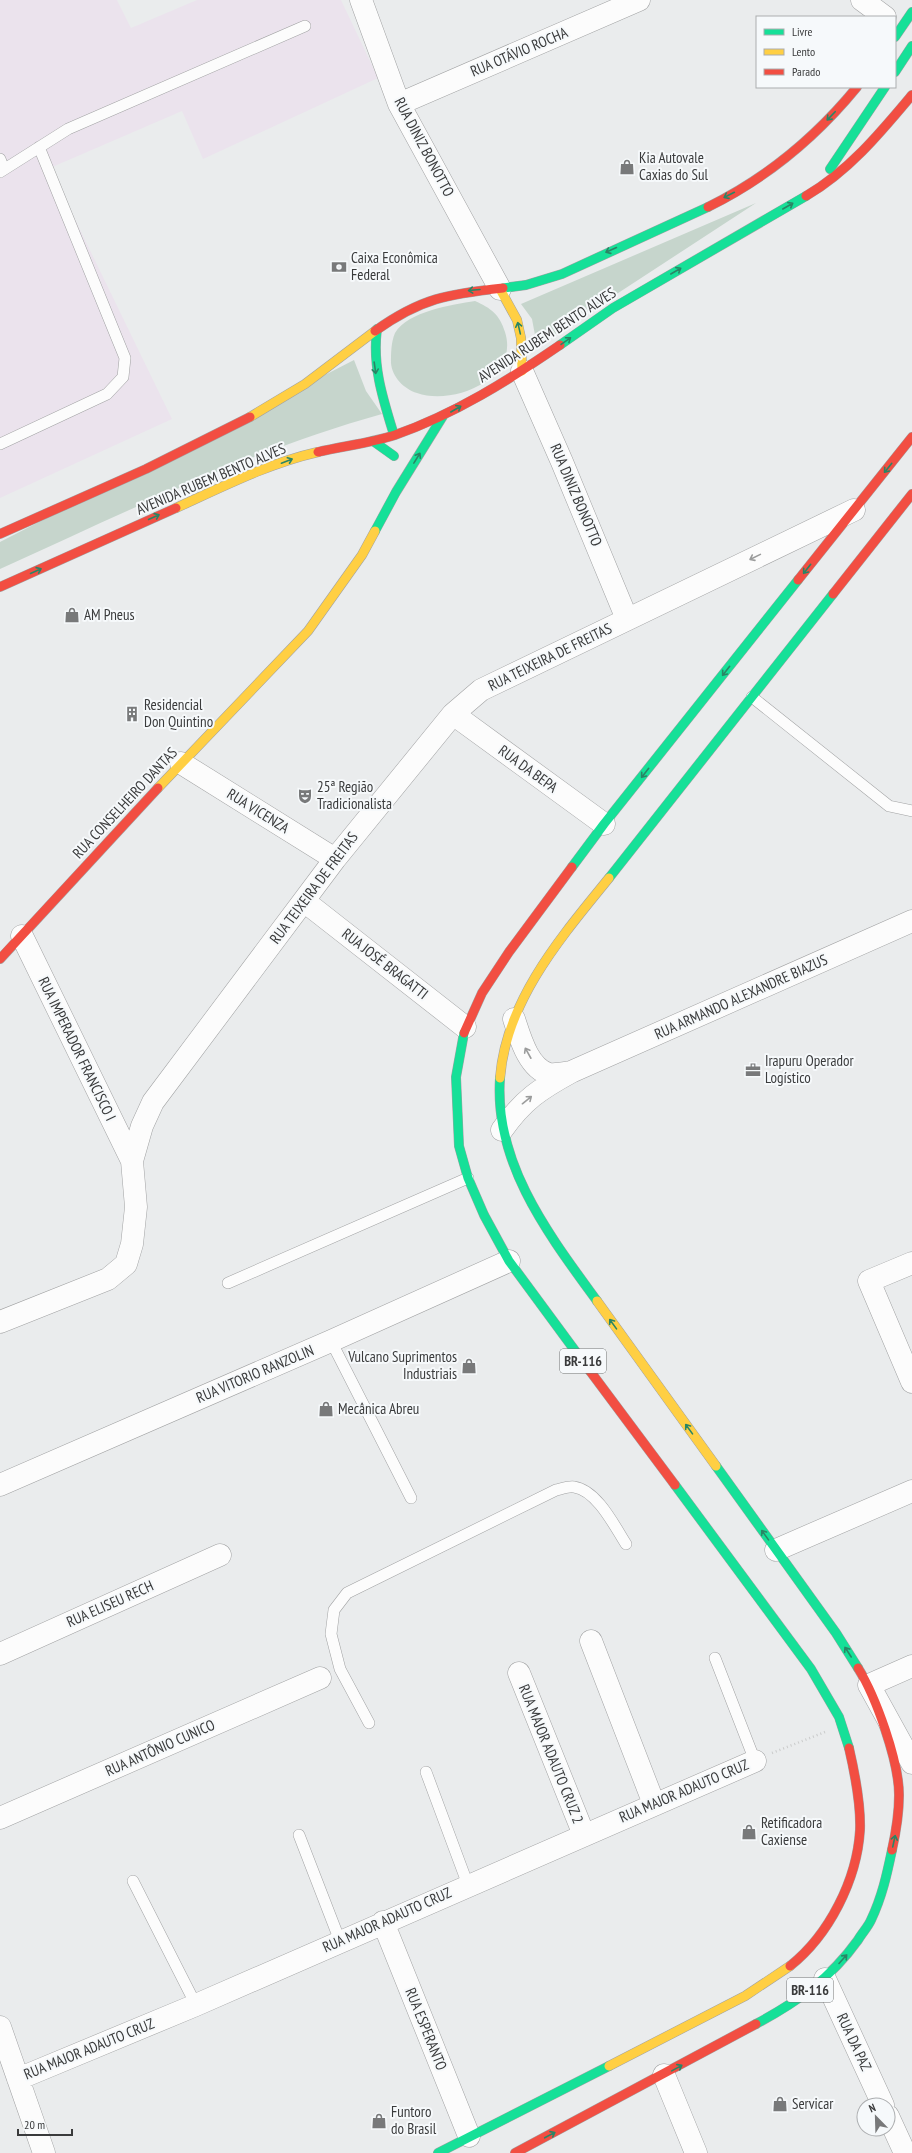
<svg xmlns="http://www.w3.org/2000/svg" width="912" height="2153" viewBox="0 0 912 2153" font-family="'PT Sans Narrow',sans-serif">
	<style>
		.industrial { fill: #ebe3ed }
		.green { fill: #c6d5cc }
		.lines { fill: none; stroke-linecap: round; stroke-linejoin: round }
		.lane-casing { stroke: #a1a2a3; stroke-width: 12 }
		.street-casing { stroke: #a1a2a3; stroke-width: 23 }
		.fast-casing { stroke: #a1a2a3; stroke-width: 10 }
		.slow-casing { stroke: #a1a2a3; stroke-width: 10 }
		.jam-casing { stroke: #a1a2a3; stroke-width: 10 }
		.path { stroke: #cacbcb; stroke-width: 2.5; stroke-dasharray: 1 3; stroke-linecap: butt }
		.lane { stroke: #fcfcfc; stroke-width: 11 }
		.street { stroke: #fcfcfc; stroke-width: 22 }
		.fast { stroke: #16e098; stroke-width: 9 }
		.slow { stroke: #ffcf43; stroke-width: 9 }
		.jam { stroke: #f24e42; stroke-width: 9 }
		.oneway { stroke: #2a8565 }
		.oneway2 { stroke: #9b9c9c }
		.labels { text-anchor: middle; stroke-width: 4; stroke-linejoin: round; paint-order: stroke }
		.shield { fill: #f6f9fb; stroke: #727475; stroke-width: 1 }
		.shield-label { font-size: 14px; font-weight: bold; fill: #3a3b3c }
		.street-label { font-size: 15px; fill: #3a3b3c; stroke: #f6f9fb }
		.poi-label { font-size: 15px; fill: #3a3b3c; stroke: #f6f9fb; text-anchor: start }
	</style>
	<rect width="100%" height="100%" fill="#eaeced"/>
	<!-- industrial -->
	<path class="industrial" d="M 0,0 L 117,0 L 131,28 L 197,0 L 341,0 L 378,78 L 203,159 L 182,111 L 50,168 L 172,419 L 0,498 Z"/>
	<!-- green -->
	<path class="green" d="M 756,203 L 537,346 L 532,319 L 521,304 Z
		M 475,301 C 491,308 500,315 505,332 C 520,378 454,406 417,393 C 404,389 392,377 391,363 C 391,354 391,342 395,333 C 408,311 452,305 475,301 Z
		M 354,360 L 366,391 L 382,414 C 249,451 126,512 0,569 L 0,542 Z"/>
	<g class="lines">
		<!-- lane casing -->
		<g class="lane-casing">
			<path id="lane" d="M 0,159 L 4,169
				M 0,172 L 68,129 L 305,26
				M 0,444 L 107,394 L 123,377 L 125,358 L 39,147
				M 752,697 L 889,806 L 912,811
				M 228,1283 L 468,1178
				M 331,1341 L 411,1498
				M 715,1658 L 755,1761
				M 369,1723 L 340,1669 L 331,1634 L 334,1610 L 347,1593 L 556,1490 C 561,1489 569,1486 574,1487 C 597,1490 615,1527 626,1544
				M 426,1772 L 468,1885
				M 299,1835 L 340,1941
				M 133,1881 L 196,2005"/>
		</g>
		<!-- street casing -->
		<g class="street-casing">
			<path id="street" d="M 361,0 L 399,104 L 500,289
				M 862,0 L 885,17
				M 399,104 L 639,0
				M 522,371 L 562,462 L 627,619
				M 453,714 L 604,824
				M 181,763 L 335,859
				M 304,901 L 465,1027
				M 22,936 L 132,1161
				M 514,1019 C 520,1037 528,1068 549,1074 C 555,1075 565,1073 571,1072
				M 502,1130 C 523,1100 540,1089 571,1072 L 912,921
				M 912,1263 L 869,1281 L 912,1382
				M 0,1322 L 108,1279 L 126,1264 L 132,1244 L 136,1207 L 132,1161 L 142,1126 L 153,1102 L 335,859 L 453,714 L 481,690 L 854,510
				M 0,1485 L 331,1341 L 509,1261
				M 776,1550 L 912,1491
				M 591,1641 L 654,1804
				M 0,1654 L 220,1555
				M 912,1666 L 869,1685 L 912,1763
				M 519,1673 L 584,1835
				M 0,1818 L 320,1678
				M 383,1922 L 469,2136
				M 825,1979 L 883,2105
				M 0,2027 L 44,2153
				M 664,2075 L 696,2153
				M 18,2079 L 196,2005 L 755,1761
				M 888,2116 L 905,2153"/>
		</g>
		<!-- fast casing -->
		<g class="fast-casing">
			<path id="fast" d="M 895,37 L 912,12
				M 895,72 L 912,46
				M 830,169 L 885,87
				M 503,288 L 526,285 L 562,274 L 708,207
				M 377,329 C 372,366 383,399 394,435
				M 560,345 L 613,308 L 806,196
				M 373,441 L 394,456
				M 375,531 L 396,492 L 443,416
				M 572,867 L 604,824 L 798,580
				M 609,878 L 833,594
				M 464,1033 L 456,1077 L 459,1146 L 468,1178 L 484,1215 L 509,1261 L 590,1371
				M 500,1078 C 494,1164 549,1235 597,1301
				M 716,1466 L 836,1633 L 858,1668
				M 675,1485 L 811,1669 L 839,1717 L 849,1748
				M 756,2024 C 797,2002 830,1979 858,1940 C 862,1933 868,1927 871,1920 C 882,1897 887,1874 892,1850
				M 438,2153 L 609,2066"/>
		</g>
		<!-- slow casing -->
		<g class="slow-casing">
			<path id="slow" d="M 500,289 L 517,320 L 521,338 L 522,371
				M 250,417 L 305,384 L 375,331
				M 176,508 C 222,487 269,463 318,452
				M 158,788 L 308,631 L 362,555 L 375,531
				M 500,1078 C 506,1000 562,936 609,878
				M 597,1301 L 716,1466
				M 609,2066 L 745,1996 L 790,1966"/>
		</g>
		<!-- jam casing -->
		<g class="jam-casing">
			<path id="jam" d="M 806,196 C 849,171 881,132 912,95
				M 708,207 C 767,178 816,137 857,87
				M 375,331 C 421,298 448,294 503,288
				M 318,452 C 343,446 371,443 395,435 C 455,414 509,380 560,345
				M 0,534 L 146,469 L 250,417
				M 798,580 L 912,437
				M 0,587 L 176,508
				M 833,594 L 912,494
				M 0,959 L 158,788
				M 464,1033 L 482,993 L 509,952 L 572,867
				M 590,1371 L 675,1485
				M 858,1668 C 876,1697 899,1761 899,1795 C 899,1813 896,1832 892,1850
				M 790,1966 C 829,1935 857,1880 860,1830 C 861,1804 855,1774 849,1748
				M 515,2153 L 756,2024"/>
		</g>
		<!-- path -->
		<path class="path" d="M 772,1753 L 825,1732"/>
		<!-- lane -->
		<use href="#lane" class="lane"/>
		<!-- street -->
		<use href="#street" class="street"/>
		<!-- fast -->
		<use href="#fast" class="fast"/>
		<!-- slow -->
		<use href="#slow" class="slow"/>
		<!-- jam -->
		<use href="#jam" class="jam"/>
	</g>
	<!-- one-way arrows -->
	<defs><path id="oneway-shaft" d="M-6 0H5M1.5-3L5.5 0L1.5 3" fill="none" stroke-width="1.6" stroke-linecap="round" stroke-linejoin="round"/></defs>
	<g class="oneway">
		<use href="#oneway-shaft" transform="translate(831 116) rotate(134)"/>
		<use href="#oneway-shaft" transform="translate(729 195) rotate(153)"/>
		<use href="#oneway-shaft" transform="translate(788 206) rotate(-30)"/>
		<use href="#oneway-shaft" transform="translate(611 250) rotate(156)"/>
		<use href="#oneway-shaft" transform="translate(676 271) rotate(-30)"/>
		<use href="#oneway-shaft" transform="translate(474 290) rotate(175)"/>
		<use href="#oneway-shaft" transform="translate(519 328) rotate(-103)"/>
		<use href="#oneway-shaft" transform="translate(566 341) rotate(-35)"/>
		<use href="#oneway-shaft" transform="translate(375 368) rotate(82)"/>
		<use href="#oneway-shaft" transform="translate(456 409) rotate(-30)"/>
		<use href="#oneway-shaft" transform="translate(417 458) rotate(-58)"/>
		<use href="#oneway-shaft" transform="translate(287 461) rotate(-21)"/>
		<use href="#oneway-shaft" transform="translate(888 468) rotate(129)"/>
		<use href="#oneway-shaft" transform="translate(154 517) rotate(-24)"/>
		<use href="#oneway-shaft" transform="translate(807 569) rotate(128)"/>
		<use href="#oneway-shaft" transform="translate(36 571) rotate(-24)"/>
		<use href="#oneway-shaft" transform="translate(726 671) rotate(128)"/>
		<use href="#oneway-shaft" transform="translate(645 773) rotate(128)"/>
		<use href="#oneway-shaft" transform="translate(613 1324) rotate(-126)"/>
		<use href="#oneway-shaft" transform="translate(689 1429) rotate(-126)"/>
		<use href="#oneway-shaft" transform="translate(765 1535) rotate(-126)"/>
		<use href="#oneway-shaft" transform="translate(848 1652) rotate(-123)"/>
		<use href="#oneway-shaft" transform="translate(894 1841) rotate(-78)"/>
		<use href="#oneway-shaft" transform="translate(843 1959) rotate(-48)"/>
		<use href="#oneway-shaft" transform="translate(677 2068) rotate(-29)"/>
		<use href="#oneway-shaft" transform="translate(550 2135) rotate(-28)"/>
	</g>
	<g class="oneway2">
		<use href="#oneway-shaft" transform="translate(755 557) rotate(154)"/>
		<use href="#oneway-shaft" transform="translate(528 1053) rotate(-119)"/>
		<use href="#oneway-shaft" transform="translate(527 1100) rotate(-39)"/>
	</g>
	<!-- icons -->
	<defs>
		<g id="shop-bare" transform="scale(1.2)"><path d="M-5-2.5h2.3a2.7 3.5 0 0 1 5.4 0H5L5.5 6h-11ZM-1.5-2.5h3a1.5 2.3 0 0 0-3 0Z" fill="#78797a" stroke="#f6f9fb" stroke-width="2.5" paint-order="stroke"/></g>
		<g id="bank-bare" transform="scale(1.2)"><path d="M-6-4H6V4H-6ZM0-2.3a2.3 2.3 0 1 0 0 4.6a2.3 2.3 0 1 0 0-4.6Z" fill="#78797a" stroke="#f6f9fb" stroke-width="2.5" paint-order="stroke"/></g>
		<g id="building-bare" transform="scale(1.2)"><path d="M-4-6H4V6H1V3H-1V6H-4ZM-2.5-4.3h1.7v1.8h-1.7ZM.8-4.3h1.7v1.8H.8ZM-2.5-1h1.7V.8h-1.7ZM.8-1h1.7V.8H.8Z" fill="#78797a" stroke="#f6f9fb" stroke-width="2.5" paint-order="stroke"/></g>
		<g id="theatre-bare" transform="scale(1.2)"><path d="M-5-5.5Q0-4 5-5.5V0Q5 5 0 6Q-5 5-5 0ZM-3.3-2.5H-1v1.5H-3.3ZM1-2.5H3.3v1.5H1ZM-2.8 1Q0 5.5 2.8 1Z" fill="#78797a" stroke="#f6f9fb" stroke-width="2.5" paint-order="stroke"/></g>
		<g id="office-bare" transform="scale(1.2)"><path d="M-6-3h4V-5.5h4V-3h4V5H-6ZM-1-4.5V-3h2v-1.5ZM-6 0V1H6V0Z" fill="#78797a" stroke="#f6f9fb" stroke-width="2.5" paint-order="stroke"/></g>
	</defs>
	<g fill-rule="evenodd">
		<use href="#shop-bare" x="627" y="167"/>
		<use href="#bank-bare" x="339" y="267"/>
		<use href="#shop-bare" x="72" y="615"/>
		<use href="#building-bare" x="132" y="714"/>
		<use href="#theatre-bare" x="305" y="796"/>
		<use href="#office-bare" x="753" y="1070"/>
		<use href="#shop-bare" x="469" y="1366"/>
		<use href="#shop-bare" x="326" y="1409"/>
		<use href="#shop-bare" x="749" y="1832"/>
		<use href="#shop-bare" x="780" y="2104"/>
		<use href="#shop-bare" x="379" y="2121"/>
	</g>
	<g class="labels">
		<!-- shield labels -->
		<g class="shield">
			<rect x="560" y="1349" width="46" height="24" rx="3"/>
			<rect x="787" y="1978" width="46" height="24" rx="3"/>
		</g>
		<g class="shield-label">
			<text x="583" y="1366">BR-116</text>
			<text x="810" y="1995">BR-116</text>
		</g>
		<!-- street labels -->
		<g class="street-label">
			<text transform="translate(519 52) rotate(-23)" y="5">RUA OTÁVIO ROCHA</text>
			<text transform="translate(424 147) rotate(62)" y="5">RUA DINIZ BONOTTO</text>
			<text transform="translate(547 335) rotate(-33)" y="5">AVENIDA RUBEM BENTO ALVES</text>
			<text transform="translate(211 479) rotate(-23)" y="5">AVENIDA RUBEM BENTO ALVES</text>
			<text transform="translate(576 495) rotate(67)" y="5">RUA DINIZ BONOTTO</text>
			<text transform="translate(550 657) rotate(-26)" y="5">RUA TEIXEIRA DE FREITAS</text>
			<text transform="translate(528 769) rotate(36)" y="5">RUA DA BEPA</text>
			<text transform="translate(125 803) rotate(-47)" y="5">RUA CONSELHEIRO DANTAS</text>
			<text transform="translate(258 811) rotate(32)" y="5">RUA VICENZA</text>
			<text transform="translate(314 888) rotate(-53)" y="5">RUA TEIXEIRA DE FREITAS</text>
			<text transform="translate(385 964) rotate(38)" y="5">RUA JOSÉ BRAGATTI</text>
			<text transform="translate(741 997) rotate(-24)" y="5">RUA ARMANDO ALEXANDRE BIAZUS</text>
			<text transform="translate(77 1049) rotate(64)" y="5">RUA IMPERADOR FRANCISCO I</text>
			<text transform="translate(255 1374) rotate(-23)" y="5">RUA VITORIO RANZOLIN</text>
			<text transform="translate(110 1604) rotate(-24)" y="5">RUA ELISEU RECH</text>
			<text transform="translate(160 1748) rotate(-24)" y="5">RUA ANTÔNIO CUNICO</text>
			<text transform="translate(551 1754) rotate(68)" y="5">RUA MAJOR ADAUTO CRUZ 2</text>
			<text transform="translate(684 1791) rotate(-23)" y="5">RUA MAJOR ADAUTO CRUZ</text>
			<text transform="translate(387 1920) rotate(-24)" y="5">RUA MAJOR ADAUTO CRUZ</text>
			<text transform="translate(426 2029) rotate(68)" y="5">RUA ESPERANTO</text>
			<text transform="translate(854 2042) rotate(65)" y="5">RUA DA PAZ</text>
			<text transform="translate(89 2049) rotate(-22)" y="5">RUA MAJOR ADAUTO CRUZ</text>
		</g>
		<!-- poi labels -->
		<g class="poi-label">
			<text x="639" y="163">Kia Autovale<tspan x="639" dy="17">Caxias do Sul</tspan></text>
			<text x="351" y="263">Caixa Econômica<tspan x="351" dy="17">Federal</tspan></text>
			<text x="84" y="620">AM Pneus</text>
			<text x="144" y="710">Residencial<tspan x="144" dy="17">Don Quintino</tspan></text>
			<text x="317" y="792">25ª Região<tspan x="317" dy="17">Tradicionalista</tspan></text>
			<text x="765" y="1066">Irapuru Operador<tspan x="765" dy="17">Logístico</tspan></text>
			<text x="457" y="1362" text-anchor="end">Vulcano Suprimentos<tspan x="457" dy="17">Industriais</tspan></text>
			<text x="338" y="1414">Mecânica Abreu</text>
			<text x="761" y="1828">Retificadora<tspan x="761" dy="17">Caxiense</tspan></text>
			<text x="792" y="2109">Servicar</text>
			<text x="391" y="2117">Funtoro<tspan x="391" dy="17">do Brasil</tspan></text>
		</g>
	</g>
	<!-- legend -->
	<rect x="756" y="16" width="140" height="72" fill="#f6f9fb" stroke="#abadaf"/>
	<rect x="764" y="29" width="20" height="6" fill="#16e098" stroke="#abadaf"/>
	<text x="792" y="36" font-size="12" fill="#3a3b3c">Livre</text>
	<rect x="764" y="49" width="20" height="6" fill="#ffcf43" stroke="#abadaf"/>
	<text x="792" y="56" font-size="12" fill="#3a3b3c">Lento</text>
	<rect x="764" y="69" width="20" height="6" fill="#f24e42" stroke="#abadaf"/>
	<text x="792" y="76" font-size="12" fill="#3a3b3c">Parado</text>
	<!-- north arrow -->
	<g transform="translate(876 2117) rotate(337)"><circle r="19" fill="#f6f9fb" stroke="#abadaf"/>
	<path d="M0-3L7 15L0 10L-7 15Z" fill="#78797a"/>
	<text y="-6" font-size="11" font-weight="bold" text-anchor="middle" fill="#3a3b3c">N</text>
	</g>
	<!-- scale -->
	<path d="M18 2129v6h54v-6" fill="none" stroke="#3a3b3c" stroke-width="2"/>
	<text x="24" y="2129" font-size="12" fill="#3a3b3c" stroke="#f6f9fb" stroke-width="3" paint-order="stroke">20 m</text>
</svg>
